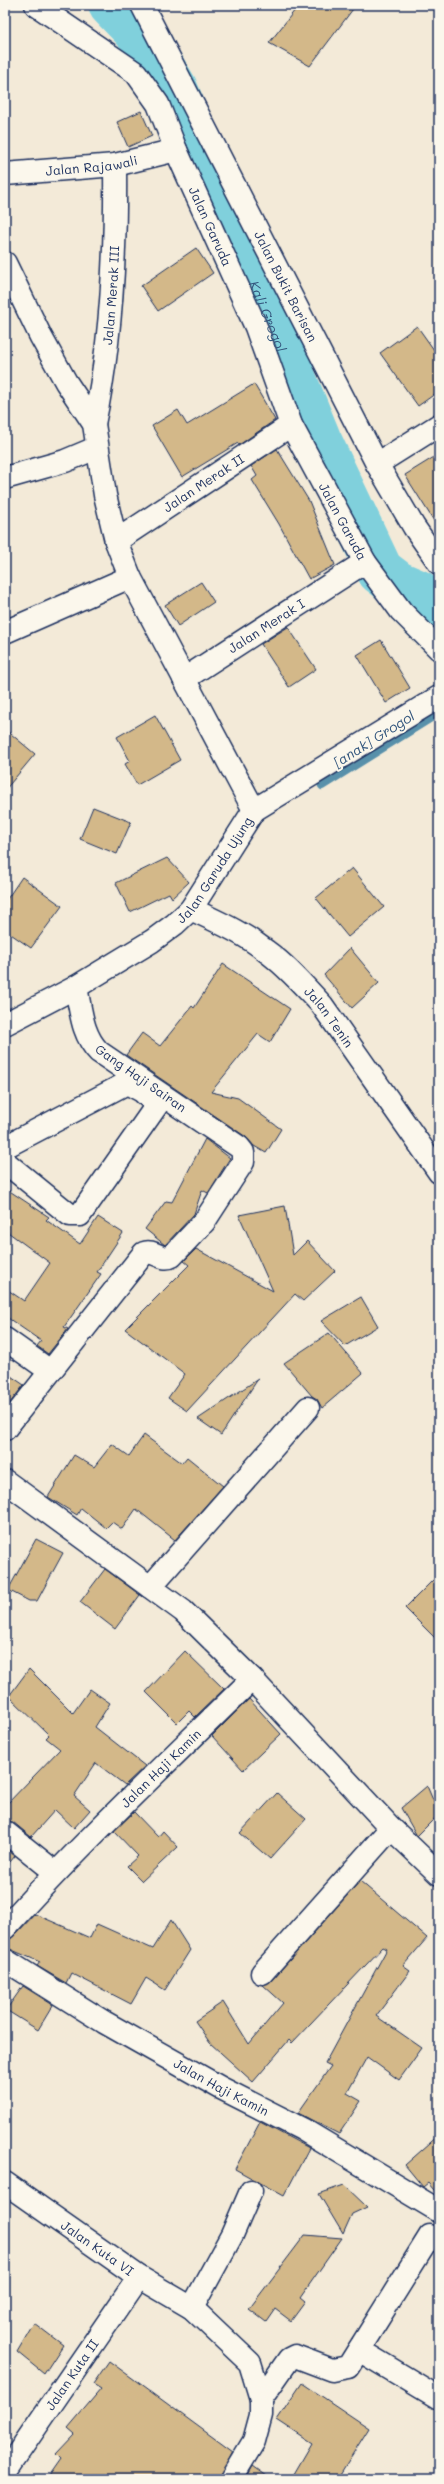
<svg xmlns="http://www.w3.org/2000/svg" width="444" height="2484" viewBox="0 0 444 2484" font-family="Mali,sans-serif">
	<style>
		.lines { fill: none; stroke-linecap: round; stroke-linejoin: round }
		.stream { stroke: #5890aa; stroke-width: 8 }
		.river { stroke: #80d0dc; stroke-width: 47 }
		.building { fill: #d3b889; stroke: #1b2f5e }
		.minor-casing { stroke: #1b2f5e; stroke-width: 25 }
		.tertiary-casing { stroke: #1b2f5e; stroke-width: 25 }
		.minor { stroke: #fbf7ec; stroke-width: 22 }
		.tertiary { stroke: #fbf7ec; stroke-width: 22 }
		.labels { text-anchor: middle; stroke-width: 4; stroke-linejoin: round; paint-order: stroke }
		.street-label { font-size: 13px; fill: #1b2f5e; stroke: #fbf7ec }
		.water-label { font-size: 14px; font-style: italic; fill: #34577e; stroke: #fbf7ec }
	</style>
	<rect width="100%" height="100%" fill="#f3ead8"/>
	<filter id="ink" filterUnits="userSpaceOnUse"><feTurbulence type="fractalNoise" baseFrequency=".025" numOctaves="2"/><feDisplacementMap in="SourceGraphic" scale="8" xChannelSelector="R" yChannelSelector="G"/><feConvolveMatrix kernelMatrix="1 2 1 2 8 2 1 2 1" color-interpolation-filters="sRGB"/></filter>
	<g filter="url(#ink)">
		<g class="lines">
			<!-- stream -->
			<path class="stream" d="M 322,786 L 439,713"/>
			<!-- river -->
			<path class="river" id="s1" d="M 112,5 L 144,38 L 174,88 L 318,440 L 380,571 L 397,584 L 418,593 L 439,614"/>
		</g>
		<!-- building -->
		<path class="building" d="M 299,5 L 356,5 L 310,66 L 269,43 Z
			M 141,111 L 152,136 L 128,147 L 117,122 Z
			M 196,248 L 213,273 L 158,311 L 141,286 Z
			M 417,326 L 439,357 L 439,391 L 418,406 L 380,353 Z
			M 254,384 L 275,420 L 239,445 L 238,443 L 182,477 L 152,426 L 178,410 L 187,425 Z
			M 277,449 L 309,501 L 335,565 L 309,579 L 279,524 L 252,480 L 257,476 L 251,466 Z
			M 439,454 L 439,529 L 405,475 Z
			M 201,582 L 214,602 L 178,626 L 165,605 Z
			M 288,627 L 316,669 L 289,687 L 261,644 Z
			M 381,640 L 410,688 L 386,703 L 357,655 Z
			M 155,715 L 180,760 L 137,785 L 125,764 L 130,761 L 117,737 Z
			M 5,729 L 35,754 L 5,790 Z
			M 93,807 L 131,822 L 117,854 L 80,839 Z
			M 167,858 L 189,882 L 172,898 L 169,893 L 130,912 L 116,883 Z
			M 352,868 L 384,907 L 348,937 L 316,898 Z
			M 22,877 L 62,906 L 31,948 L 5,930 L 5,902 Z
			M 350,948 L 379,983 L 352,1008 L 324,975 Z
			M 223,964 L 290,1009 L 270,1042 L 258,1034 L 211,1092 L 238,1098 L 281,1129 L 266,1153 L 254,1146 L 246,1137 L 126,1055 L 142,1033 L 160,1046 L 192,1006 L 194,1008 Z
			M 205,1139 L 230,1158 L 208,1193 L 202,1190 L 194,1214 L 165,1245 L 145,1229 L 166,1201 L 172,1202 Z
			M 5,1188 L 49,1217 L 46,1220 L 80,1244 L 98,1217 L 123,1233 L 97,1272 L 101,1274 L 64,1327 L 68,1329 L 48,1354 L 37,1346 L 41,1341 L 5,1316 L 5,1288 L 24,1301 L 50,1263 L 5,1230 Z
			M 285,1206 L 293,1255 L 307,1241 L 335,1271 L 303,1301 L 295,1294 L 187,1411 L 168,1398 L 185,1374 L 125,1329 L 189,1265 L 184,1261 L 196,1249 L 273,1291 L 239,1215 Z
			M 361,1297 L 378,1326 L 345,1346 L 321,1321 Z
			M 329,1333 L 363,1373 L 322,1408 L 317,1399 L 312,1396 L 284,1363 Z
			M 5,1372 L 24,1385 L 5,1409 Z
			M 258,1379 L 221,1435 L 198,1419 Z
			M 144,1435 L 182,1463 L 187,1457 L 223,1486 L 175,1540 L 136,1509 L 122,1529 L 112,1522 L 106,1528 L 81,1508 L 77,1515 L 48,1497 L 74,1455 L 94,1467 L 112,1444 L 129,1456 Z
			M 36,1539 L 63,1553 L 37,1601 L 29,1601 L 8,1590 Z
			M 105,1569 L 140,1595 L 115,1629 L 80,1602 Z
			M 439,1574 L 439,1642 L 405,1608 Z
			M 185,1651 L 224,1689 L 195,1717 L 189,1711 L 177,1723 L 146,1692 Z
			M 29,1669 L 73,1713 L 90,1689 L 110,1703 L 95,1727 L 145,1766 L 125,1785 L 96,1763 L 74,1796 L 90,1810 L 74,1828 L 55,1810 L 31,1837 L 13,1822 L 5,1820 L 5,1806 L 60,1749 L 46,1738 L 49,1735 L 9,1696 Z
			M 249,1699 L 281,1734 L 243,1770 L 212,1736 Z
			M 427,1786 L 439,1814 L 417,1836 L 401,1808 Z
			M 277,1793 L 306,1819 L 270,1859 L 240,1833 Z
			M 134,1812 L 158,1837 L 163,1831 L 178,1847 L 142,1881 L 127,1866 L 138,1856 L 114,1831 Z
			M 5,1848 L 15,1856 L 5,1868 Z
			M 360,1881 L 427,1938 L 403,1966 L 410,1971 L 376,2016 L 422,2048 L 399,2080 L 367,2057 L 347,2093 L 361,2101 L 339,2134 L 298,2113 L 331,2066 L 325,2063 L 387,1949 L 383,1947 L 292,2043 L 289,2040 L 253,2082 L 210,2043 L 195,2021 L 223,2002 L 249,2044 L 283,2003 L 263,1985 L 271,1981 Z
			M 35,1914 L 90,1938 L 97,1924 L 153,1949 L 171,1920 L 190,1950 L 165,1990 L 146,1978 L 131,2004 L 71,1973 L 66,1983 L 37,1966 L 40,1962 L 5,1947 L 5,1940 L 14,1936 Z
			M 23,1986 L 53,2005 L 38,2030 L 6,2010 Z
			M 260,2122 L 309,2148 L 284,2196 L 235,2169 Z
			M 439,2135 L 439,2196 L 428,2183 L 423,2187 L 405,2165 Z
			M 344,2185 L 367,2207 L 352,2214 L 343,2234 L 319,2194 Z
			M 305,2235 L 342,2238 L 300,2298 L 305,2302 L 291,2321 L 275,2309 L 266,2322 L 249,2309 Z
			M 34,2323 L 63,2345 L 44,2374 L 17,2352 Z
			M 109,2361 L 233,2452 L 219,2479 L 47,2479 L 61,2459 L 56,2454 L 75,2434 L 68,2428 L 101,2389 L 93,2384 Z
			M 302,2383 L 369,2428 L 337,2479 L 291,2479 L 312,2443 L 277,2420 Z
			M 253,2466 L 271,2479 L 246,2479 Z"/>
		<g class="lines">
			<!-- minor casing -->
			<g class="minor-casing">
				<g id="minor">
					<path d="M 36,5 L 136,73 L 158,104 L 176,150"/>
					<path id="s2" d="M 142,5 L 377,464 L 414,527 L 439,563"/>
					<path id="s3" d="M 94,424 C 112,340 116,251 115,165"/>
					<path d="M 377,464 L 439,425"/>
					<path d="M 5,478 L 65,461 L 96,448"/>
					<path id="s4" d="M 116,541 L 291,425"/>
					<path d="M 5,632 L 130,577"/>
					<path id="s5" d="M 184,679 L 365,562"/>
					<path id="s6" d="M 191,909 C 216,921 244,933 266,951 C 287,966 304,986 322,1005 L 439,1172"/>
					<path id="s7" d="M 5,1024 L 76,987 L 152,941 L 175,924 L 191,909 L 254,810"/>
					<path d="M 5,1147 L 127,1083 L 142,1091 L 157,1105 L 80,1215 L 70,1215 L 5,1162"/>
					<path d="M 5,1339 L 50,1371"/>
					<path d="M 5,1429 L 144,1253 C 154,1249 162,1262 172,1256 L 204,1222 L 243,1162 L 243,1152 L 239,1147 L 99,1052 C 82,1035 81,1011 76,987"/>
					<path d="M 5,1481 L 183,1611 L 252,1679 L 391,1828 L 439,1874"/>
					<path d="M 150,1587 L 308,1408"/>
					<path d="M 5,1832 L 55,1872"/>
					<path id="s8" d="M 5,1928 C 83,1841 169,1761 252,1679"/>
					<path id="s9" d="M 5,1960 L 104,2022 L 221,2088 L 302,2129 L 439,2211"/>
					<path d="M 262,1973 L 391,1828"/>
					<path id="s10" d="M 5,2183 L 139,2277 L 192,2308 L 250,2363 L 261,2399 L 261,2415 L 254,2441 L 231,2479"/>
					<path d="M 192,2308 L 232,2235 L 251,2191"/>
					<path d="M 359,2350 L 439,2398"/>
					<path d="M 261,2399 L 289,2359 L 295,2356 L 332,2370 L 348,2367 L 430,2236"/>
					<path id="s11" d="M 5,2472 L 139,2277"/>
				</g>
			</g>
			<!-- tertiary casing -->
			<g class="tertiary-casing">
				<g id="tertiary">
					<path id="s12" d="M 5,174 L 115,165 L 176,150 L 256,327 L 291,425 L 365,562 L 401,611 L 439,649"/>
					<path d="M 5,263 L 41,337 L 66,382 L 94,424 L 105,495 L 116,541 L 130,577 L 254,810 L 439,697"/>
				</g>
			</g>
			<!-- minor -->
			<use href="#minor" class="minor"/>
			<!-- tertiary -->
			<use href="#tertiary" class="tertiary"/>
		</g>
	</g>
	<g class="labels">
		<!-- street labels -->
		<g class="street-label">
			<text dy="5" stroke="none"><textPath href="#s12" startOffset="87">Jalan Rajawali</textPath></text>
			<text dy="5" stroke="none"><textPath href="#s12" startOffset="257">Jalan Garuda</textPath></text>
			<text dy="5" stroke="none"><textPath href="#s2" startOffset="316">Jalan Bukit Barisan</textPath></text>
			<text dy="5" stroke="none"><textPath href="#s3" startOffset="130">Jalan Merak III</textPath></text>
			<text dy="5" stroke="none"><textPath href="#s4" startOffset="105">Jalan Merak II</textPath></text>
			<text dy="5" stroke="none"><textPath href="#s12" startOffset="581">Jalan Garuda</textPath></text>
			<text dy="5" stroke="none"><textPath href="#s5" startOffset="98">Jalan Merak I</textPath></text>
			<text dy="5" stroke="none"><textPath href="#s7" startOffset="265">Jalan Garuda Ujung</textPath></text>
			<text dy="5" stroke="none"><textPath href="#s6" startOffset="178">Jalan Tenin</textPath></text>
			<text transform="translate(141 1078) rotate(35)" y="5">Gang Haji Sairan</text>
			<text dy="5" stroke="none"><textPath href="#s8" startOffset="223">Jalan Haji Kamin</textPath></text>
			<text dy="5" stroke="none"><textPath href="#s9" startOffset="251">Jalan Haji Kamin</textPath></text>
			<text dy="5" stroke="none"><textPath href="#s10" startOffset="113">Jalan Kuta VI</textPath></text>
			<text dy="5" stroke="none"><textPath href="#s11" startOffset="118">Jalan Kuta II</textPath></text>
		</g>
		<!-- water labels -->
		<g class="water-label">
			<text dy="5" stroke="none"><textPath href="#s1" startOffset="351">Kali Grogol</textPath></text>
			<text transform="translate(374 739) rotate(-32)" y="5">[anak] Grogol</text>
		</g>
	</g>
	<!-- margin -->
	<rect width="444" height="2484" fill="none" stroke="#fbf7ec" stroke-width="20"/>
	<rect x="10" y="10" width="424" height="2464" fill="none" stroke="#1b2f5e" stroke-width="1.5" filter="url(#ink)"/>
</svg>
